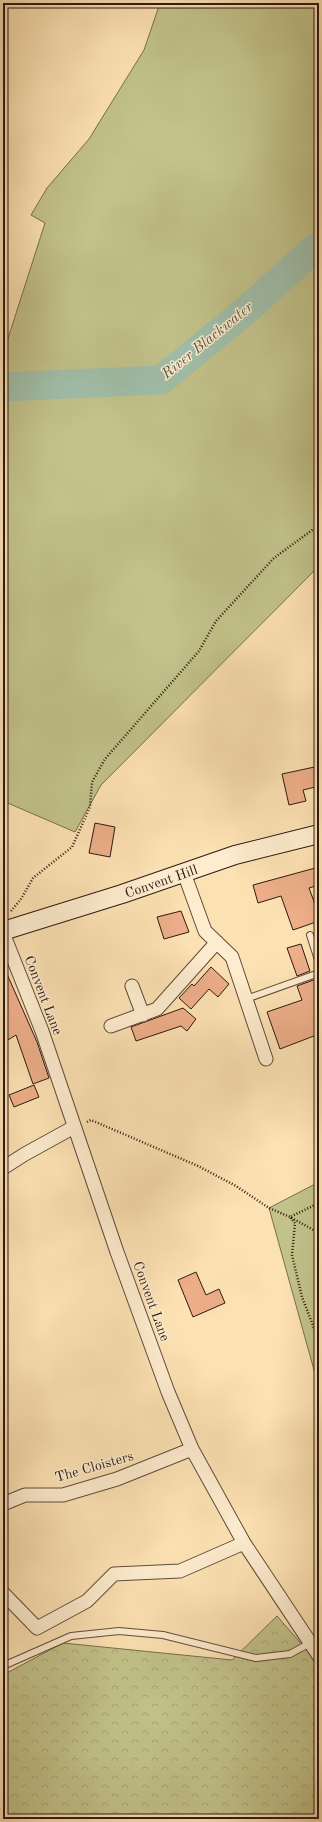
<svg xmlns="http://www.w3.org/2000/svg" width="322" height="1822" viewBox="0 0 322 1822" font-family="'Old Standard TT',serif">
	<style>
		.grass { fill: #c2c28a; stroke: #786e4e }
		.forest { fill: url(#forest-crowns); stroke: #786e4e }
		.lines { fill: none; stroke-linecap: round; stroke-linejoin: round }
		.river { stroke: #a0bea9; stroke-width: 29 }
		.building { fill: #edae89; stroke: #2d1911 }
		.lane-casing { stroke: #614b3a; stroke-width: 8 }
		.street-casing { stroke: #614b3a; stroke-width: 15 }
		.secondary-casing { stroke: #2d1911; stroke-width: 20 }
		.path { stroke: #2d1911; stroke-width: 2.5; stroke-dasharray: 1 2; stroke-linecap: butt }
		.lane { stroke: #fdecce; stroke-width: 6 }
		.street { stroke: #fdecce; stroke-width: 13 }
		.secondary { stroke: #fdecce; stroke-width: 18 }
		.labels { text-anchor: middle; stroke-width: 3; stroke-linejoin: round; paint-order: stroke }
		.street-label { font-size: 14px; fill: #2d1911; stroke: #fdecce }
		.water-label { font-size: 15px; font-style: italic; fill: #555346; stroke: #fdecce }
	</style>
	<defs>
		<pattern id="forest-crowns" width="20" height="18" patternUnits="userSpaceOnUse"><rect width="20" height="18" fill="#c2c28a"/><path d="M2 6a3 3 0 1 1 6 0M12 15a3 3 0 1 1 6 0" fill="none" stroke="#a7a676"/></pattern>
	</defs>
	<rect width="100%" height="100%" fill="#fce1b3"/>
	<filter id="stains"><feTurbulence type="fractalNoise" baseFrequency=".005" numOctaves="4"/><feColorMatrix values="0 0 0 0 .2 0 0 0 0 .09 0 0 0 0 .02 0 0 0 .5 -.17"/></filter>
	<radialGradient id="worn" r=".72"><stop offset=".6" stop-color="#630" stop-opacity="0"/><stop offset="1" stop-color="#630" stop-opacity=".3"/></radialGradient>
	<!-- grass -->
	<path class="grass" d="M 160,3 L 319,3 L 319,566 L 101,785 L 75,832 L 3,801 L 3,354 L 45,223 L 31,215 L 47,188 L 89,139 L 144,50 Z
		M 319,1182 L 319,1388 L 269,1208 Z"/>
	<!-- forest -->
	<path class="forest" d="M 277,1616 L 319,1664 L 319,1819 L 3,1819 L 3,1675 L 63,1643 L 232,1660 Z"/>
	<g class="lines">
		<!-- river -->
		<path class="river" d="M 3,387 L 161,380 L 244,312 L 315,248 L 319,247"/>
	</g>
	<!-- building -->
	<path class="building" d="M 319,766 L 319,786 L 303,790 L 306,801 L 289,805 L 282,774 Z
		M 95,823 L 115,827 L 110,857 L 89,853 Z
		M 319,867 L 319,885 L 309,888 L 319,915 L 319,921 L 293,930 L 281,896 L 258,903 L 253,885 Z
		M 181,911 L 189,932 L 164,939 L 157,917 Z
		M 301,944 L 310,971 L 297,976 L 287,948 Z
		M 3,965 L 37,1042 L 49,1078 L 33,1084 L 16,1035 L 3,1043 Z
		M 211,967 L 229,984 L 218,997 L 209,989 L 191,1009 L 179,998 L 192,984 L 194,986 Z
		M 319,978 L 319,1034 L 280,1049 L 267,1012 L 302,1000 L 297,986 Z
		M 183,1008 L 196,1019 L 187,1031 L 181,1026 L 136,1041 L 131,1027 Z
		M 34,1085 L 39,1097 L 14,1107 L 9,1095 Z
		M 196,1272 L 206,1295 L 219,1289 L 225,1303 L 193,1317 L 178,1280 Z"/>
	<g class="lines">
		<!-- lane casing -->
		<g class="lane-casing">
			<path id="lane" d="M 310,935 L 319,963
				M 246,999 L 319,973
				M 3,1666 L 71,1636 L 119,1631 L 163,1635 L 256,1658 L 290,1654 L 310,1643"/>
		</g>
		<!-- street casing -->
		<g class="street-casing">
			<path id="street" d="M 184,873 L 205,931 L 232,957 L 266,1059
				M 3,933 L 42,1031 L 117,1252 L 168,1392 L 192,1449 L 244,1543 L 319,1656
				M 132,986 L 143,1015
				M 111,1026 L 157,1009 L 217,942
				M 3,1168 L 25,1154 L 74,1127
				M 3,1504 L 25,1495 L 63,1495 L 117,1479 L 192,1449
				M 3,1593 L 37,1628 L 87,1601 L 114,1574 L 180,1571 L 244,1543"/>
		</g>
		<!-- secondary casing -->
		<g class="secondary-casing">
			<path id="secondary" d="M 3,931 L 122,894 L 235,855 L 319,834"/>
		</g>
		<!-- path -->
		<path class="path" d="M 11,911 L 21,899 L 33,878 L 72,847 L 90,807 L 92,782 L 105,759 L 199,651 L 216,621 L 274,558 L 319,525
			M 87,1122 L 91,1120 L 198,1166 L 236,1186 L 269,1208 L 290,1217 L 319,1233
			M 319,1203 L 290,1217 L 295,1223 L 292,1255 L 302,1297 L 319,1341"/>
		<!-- lane -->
		<use href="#lane" class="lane"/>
		<!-- street -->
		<use href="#street" class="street"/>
		<!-- secondary -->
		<use href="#secondary" class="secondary"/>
	</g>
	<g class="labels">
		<!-- street labels -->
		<g class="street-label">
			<text transform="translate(161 881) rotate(-19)" y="5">Convent Hill</text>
			<text transform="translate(44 995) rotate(69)" y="5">Convent Lane</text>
			<text transform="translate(152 1301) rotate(70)" y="5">Convent Lane</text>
			<text transform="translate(94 1466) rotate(-16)" y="5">The Cloisters</text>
		</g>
		<!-- water labels -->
		<g class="water-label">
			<text transform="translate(207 340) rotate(-39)" y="5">River Blackwater</text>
		</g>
	</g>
	<!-- margin -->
	<rect width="322" height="1822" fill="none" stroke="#fce1b3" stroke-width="16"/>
	<rect x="4" y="4" width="314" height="1814" fill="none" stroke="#2d1911" stroke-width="2"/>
	<rect x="8" y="8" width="306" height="1806" fill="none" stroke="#2d1911"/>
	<rect width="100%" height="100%" filter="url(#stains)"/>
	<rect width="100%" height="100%" fill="url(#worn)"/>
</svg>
